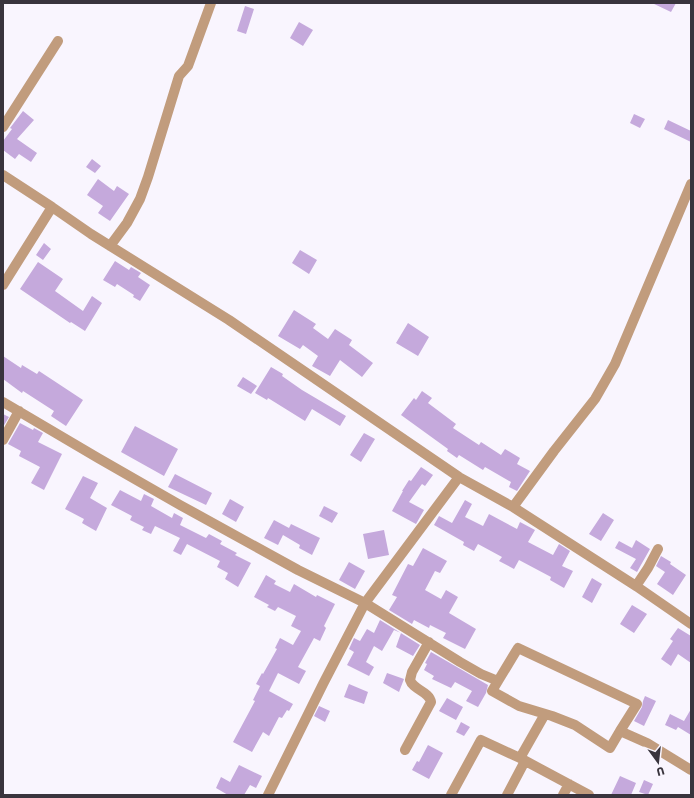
<svg xmlns="http://www.w3.org/2000/svg" width="694" height="798" viewBox="0 0 694 798" font-family="Jost,sans-serif">
	<style>
		.building { fill: #c5a9dc }
		.lines { fill: none; stroke-linecap: round; stroke-linejoin: round }
		.minor { stroke: #c19c7d; stroke-width: 10 }
	</style>
	<rect width="100%" height="100%" fill="#f9f5fe"/>
	<!-- building -->
	<path class="building" d="M 652,3 L 676,3 L 671,12 Z
		M 245,6 L 254,9 L 246,34 L 237,31 Z
		M 299,22 L 313,30 L 303,46 L 290,38 Z
		M 23,111 L 34,120 L 17,139 L 37,153 L 31,162 L 19,154 L 15,159 L 3,150 L 3,141 L 12,129 L 10,128 Z
		M 634,114 L 645,119 L 640,128 L 630,123 Z
		M 668,120 L 691,131 L 691,142 L 664,129 Z
		M 92,159 L 101,166 L 95,173 L 86,167 Z
		M 98,179 L 114,191 L 117,186 L 129,194 L 110,221 L 98,213 L 103,206 L 87,195 Z
		M 44,243 L 51,249 L 43,260 L 36,255 Z
		M 300,250 L 317,260 L 309,274 L 292,263 Z
		M 115,261 L 129,270 L 131,267 L 141,273 L 138,277 L 150,285 L 140,301 L 133,297 L 134,295 L 117,284 L 115,287 L 103,280 Z
		M 38,262 L 63,279 L 55,291 L 83,311 L 92,296 L 102,303 L 85,331 L 71,322 L 70,323 L 20,289 Z
		M 294,310 L 316,324 L 313,328 L 328,339 L 335,329 L 352,340 L 349,345 L 373,363 L 362,377 L 340,360 L 330,376 L 312,366 L 318,356 L 303,345 L 300,349 L 278,336 Z
		M 408,323 L 429,337 L 418,356 L 396,343 Z
		M 3,356 L 21,368 L 22,365 L 37,374 L 39,371 L 83,400 L 66,426 L 51,416 L 54,411 L 23,391 L 22,393 L 3,379 Z
		M 271,367 L 283,374 L 282,376 L 302,390 L 346,416 L 340,426 L 312,409 L 305,421 L 268,398 L 267,400 L 255,393 Z
		M 243,377 L 257,386 L 251,394 L 237,386 Z
		M 422,391 L 432,398 L 428,403 L 456,424 L 453,428 L 479,445 L 481,442 L 501,455 L 505,449 L 520,458 L 517,464 L 530,471 L 517,491 L 509,487 L 511,482 L 485,467 L 483,470 L 459,455 L 457,458 L 447,451 L 448,449 L 401,415 L 414,398 L 416,400 Z
		M 3,414 L 9,417 L 3,427 Z
		M 20,423 L 33,430 L 34,428 L 43,433 L 38,442 L 62,454 L 44,490 L 31,483 L 40,467 L 19,456 L 21,451 L 8,444 Z
		M 135,426 L 178,449 L 164,476 L 121,452 Z
		M 364,433 L 375,439 L 361,462 L 350,455 Z
		M 421,467 L 433,475 L 425,486 L 422,484 L 409,502 L 424,510 L 416,524 L 392,511 L 403,491 L 402,491 L 409,480 L 411,481 Z
		M 175,474 L 212,493 L 206,505 L 168,487 Z
		M 83,476 L 98,483 L 90,498 L 107,508 L 96,531 L 82,523 L 84,519 L 65,509 Z
		M 120,490 L 141,501 L 144,494 L 154,499 L 151,506 L 172,518 L 174,513 L 183,518 L 180,525 L 206,538 L 209,534 L 222,541 L 220,544 L 237,553 L 235,555 L 251,563 L 238,587 L 225,579 L 228,573 L 217,567 L 220,561 L 187,544 L 181,555 L 173,551 L 180,538 L 155,526 L 151,534 L 142,530 L 144,527 L 130,520 L 132,516 L 111,505 Z
		M 230,499 L 244,507 L 236,522 L 222,514 Z
		M 465,500 L 472,504 L 465,517 L 483,526 L 489,514 L 517,529 L 520,522 L 535,530 L 528,542 L 553,555 L 559,544 L 570,551 L 562,566 L 573,571 L 564,588 L 550,580 L 551,577 L 519,560 L 514,569 L 499,561 L 502,557 L 478,544 L 474,551 L 463,545 L 464,542 L 434,525 L 439,516 L 452,523 Z
		M 324,506 L 338,513 L 332,523 L 319,516 Z
		M 603,513 L 614,520 L 601,541 L 589,534 Z
		M 274,520 L 289,528 L 291,524 L 320,538 L 312,555 L 299,548 L 300,545 L 283,535 L 278,545 L 264,538 Z
		M 384,530 L 389,555 L 368,559 L 363,534 Z
		M 636,540 L 650,549 L 637,572 L 630,568 L 636,559 L 615,548 L 619,541 L 632,548 Z
		M 423,548 L 447,561 L 440,573 L 435,571 L 425,590 L 441,599 L 446,590 L 458,597 L 449,613 L 476,629 L 465,649 L 443,638 L 446,633 L 430,625 L 429,628 L 414,620 L 412,624 L 389,610 L 397,597 L 392,595 L 408,564 L 413,566 Z
		M 661,556 L 671,562 L 670,564 L 686,575 L 673,595 L 657,584 L 665,572 L 656,566 Z
		M 349,562 L 365,571 L 355,589 L 339,580 Z
		M 266,575 L 276,581 L 274,584 L 290,592 L 294,584 L 316,597 L 317,595 L 335,604 L 324,626 L 326,628 L 320,641 L 314,638 L 298,667 L 306,671 L 299,684 L 278,673 L 269,691 L 293,704 L 289,711 L 287,710 L 282,718 L 279,717 L 269,736 L 263,732 L 252,752 L 233,742 L 255,701 L 253,700 L 260,686 L 256,684 L 262,673 L 263,674 L 277,649 L 275,648 L 280,638 L 293,645 L 301,631 L 291,626 L 296,616 L 278,607 L 275,611 L 267,607 L 269,605 L 254,597 Z
		M 592,578 L 602,584 L 592,603 L 582,597 Z
		M 632,605 L 647,614 L 634,633 L 620,624 Z
		M 380,620 L 420,645 L 413,656 L 396,647 L 401,633 L 394,630 L 382,651 L 374,646 L 366,662 L 374,667 L 369,676 L 347,665 L 354,652 L 349,649 L 354,638 L 360,641 L 367,629 L 374,633 Z
		M 678,628 L 691,636 L 691,663 L 678,654 L 671,666 L 661,659 L 673,641 L 670,639 Z
		M 431,652 L 488,685 L 486,693 L 478,707 L 466,701 L 472,691 L 455,682 L 451,688 L 432,679 L 434,676 L 424,670 L 427,664 L 425,663 Z
		M 387,673 L 404,679 L 399,692 L 383,683 Z
		M 349,684 L 368,692 L 364,704 L 344,697 Z
		M 645,696 L 656,701 L 644,726 L 634,721 L 642,707 L 643,701 Z
		M 447,698 L 463,707 L 456,720 L 439,711 Z
		M 319,706 L 330,711 L 325,722 L 314,716 Z
		M 691,709 L 691,735 L 678,727 L 676,730 L 665,725 L 670,714 L 684,721 Z
		M 461,722 L 470,727 L 464,736 L 456,732 Z
		M 428,745 L 443,753 L 429,779 L 412,770 L 417,761 L 419,762 Z
		M 239,765 L 262,776 L 256,788 L 250,785 L 244,795 L 228,795 L 216,788 L 221,777 L 230,782 Z
		M 620,776 L 636,783 L 631,795 L 611,795 Z
		M 644,780 L 653,784 L 648,795 L 639,792 Z"/>
	<g class="lines">
		<!-- minor -->
		<path class="minor" d="M 3,127 L 58,41
			M 3,175 L 52,207 L 91,234 L 229,320 L 459,477 L 513,507 L 636,586 L 691,624
			M 110,246 L 127,223 L 140,199 L 148,177 L 179,76 L 188,66 L 211,3
			M 3,285 L 52,207
			M 3,402 L 98,458 L 180,505 L 298,570 L 365,603 L 460,662 L 481,674 L 498,681 L 492,691 L 519,706 L 552,716 L 575,725 L 610,748 L 620,731 L 647,743 L 691,770
			M 3,440 L 19,411
			M 513,507 L 554,451 L 595,399 L 615,364 L 691,184
			M 636,586 L 648,568 L 658,549
			M 498,681 L 518,648 L 637,704 L 620,731
			M 545,714 L 520,758 L 589,795
			M 405,750 L 431,702 C 429,691 413,690 410,680 L 412,672 L 429,642
			M 268,795 L 323,684 L 365,603 L 459,477
			M 451,795 L 481,740 L 520,758
			M 507,795 L 525,761
			M 563,795 L 569,784"/>
	</g>
	<!-- border -->
	<rect width="694" height="798" fill="none" stroke="#39343d" stroke-width="8"/>
	<!-- north arrow -->
	<g transform="translate(658 762) rotate(165)" stroke="#f9f5fe" stroke-width="3" paint-order="stroke">
	<path d="M0-3L7 15L0 10L-7 15Z" fill="#39343d"/>
	<text y="-6" font-size="11" font-weight="bold" text-anchor="middle" fill="#39343d">U</text>
	</g>
</svg>
